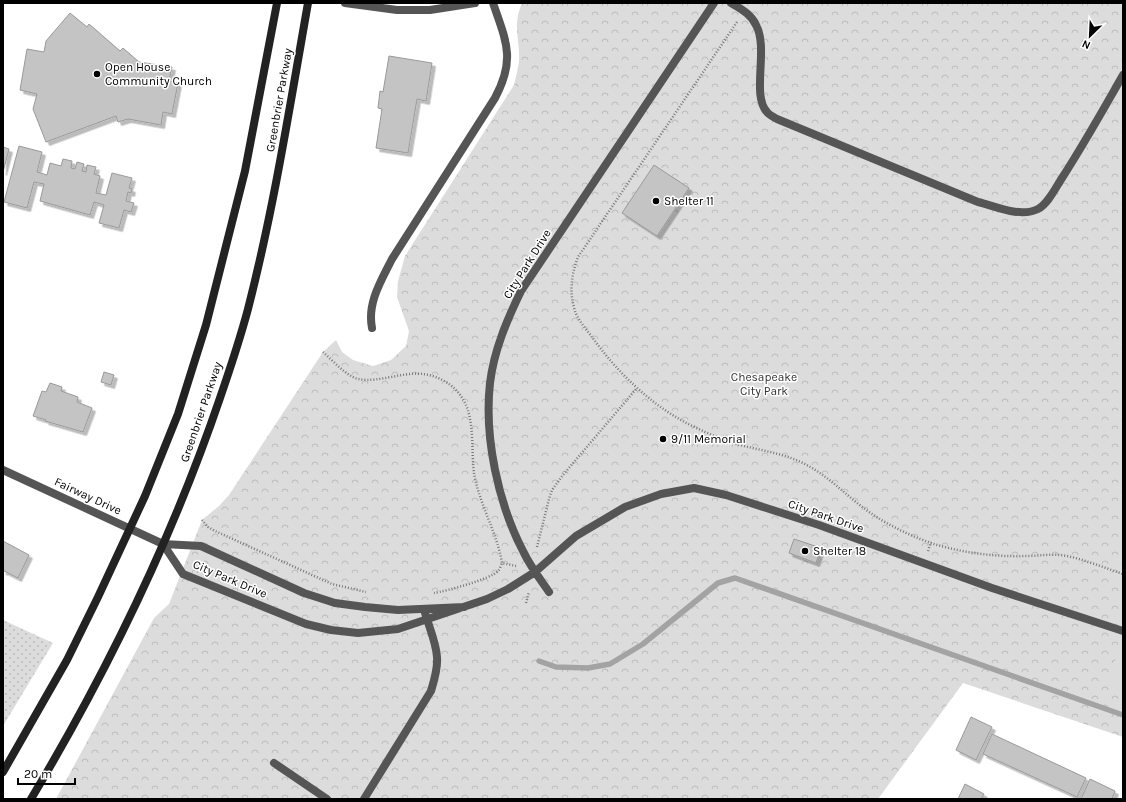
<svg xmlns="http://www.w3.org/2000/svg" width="1126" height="802" viewBox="0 0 1126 802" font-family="Karla,sans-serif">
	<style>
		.grass { fill: url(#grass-dots) }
		.park { fill: url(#park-crowns) }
		.garden { fill: #dcdcdc }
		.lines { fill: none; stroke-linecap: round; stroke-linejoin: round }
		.stream { stroke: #a3a3a3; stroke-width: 5.5 }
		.building { fill: #c4c4c4; stroke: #999; filter: url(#shadow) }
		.path { stroke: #777; stroke-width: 2.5; stroke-dasharray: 1 2; stroke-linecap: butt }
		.service { stroke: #555; stroke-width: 8 }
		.minor { stroke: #555; stroke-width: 8 }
		.secondary { stroke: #222; stroke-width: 8 }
		.poi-dot { fill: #000; stroke: #fff; stroke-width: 1.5 }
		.labels { text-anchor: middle; stroke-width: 3; stroke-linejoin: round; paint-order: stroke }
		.poi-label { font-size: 12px; fill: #000; stroke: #fff; text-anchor: start }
		.street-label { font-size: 12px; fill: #000; stroke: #fff }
		.park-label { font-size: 12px; fill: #333; stroke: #fff }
	</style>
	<defs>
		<pattern id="grass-dots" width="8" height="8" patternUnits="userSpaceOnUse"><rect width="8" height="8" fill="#dcdcdc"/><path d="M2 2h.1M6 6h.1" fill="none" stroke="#bbb" stroke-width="1.8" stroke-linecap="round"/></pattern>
		<pattern id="park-crowns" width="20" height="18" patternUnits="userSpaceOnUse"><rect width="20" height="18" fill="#dcdcdc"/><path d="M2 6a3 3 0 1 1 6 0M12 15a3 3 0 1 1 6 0" fill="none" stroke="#bbb"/></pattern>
		<filter id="shadow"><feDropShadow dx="3.5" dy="3.5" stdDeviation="0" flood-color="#0004"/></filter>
	</defs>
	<rect width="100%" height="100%" fill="#fff"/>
	<!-- grass -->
	<path class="grass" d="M 3,620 L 53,643 L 3,726 Z"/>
	<!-- park -->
	<path class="park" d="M 522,3 L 1123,3 L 1123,737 L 963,683 L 878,799 L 56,799 L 154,618 L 169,604 L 202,520 L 219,506 L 229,495 L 323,352 L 336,340 L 342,352 L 353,360 L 373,366 L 391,360 L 406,346 L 409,331 L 397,297 L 398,281 L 405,256 L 514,85 C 516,77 518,69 519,61 C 520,37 512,27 522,3 Z"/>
	<!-- garden -->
	<path class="garden" d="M 1119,649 L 1123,650 L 1123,687 L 1108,682 Z"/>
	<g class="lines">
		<!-- stream -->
		<path class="stream" d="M 539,661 L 556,667 L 588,668 L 610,664 L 643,644 L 718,583 L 735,578 L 1123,715"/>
	</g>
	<!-- building -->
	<path class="building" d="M 70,13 L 87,27 L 89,24 L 120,51 L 123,48 L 139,62 L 172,67 L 169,81 L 178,83 L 172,114 L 163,112 L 161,125 L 128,119 L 118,122 L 116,116 L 46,142 L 33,109 L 37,94 L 20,90 L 27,49 L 44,52 L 46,41 Z
		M 389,56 L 432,63 L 426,101 L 417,99 L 408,153 L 376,148 L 382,109 L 378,108 L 380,91 L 383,92 Z
		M 19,146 L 42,152 L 37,172 L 47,175 L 50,163 L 61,166 L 63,159 L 72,161 L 71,168 L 75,169 L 77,162 L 84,164 L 82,171 L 86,172 L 87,165 L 96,167 L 94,174 L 100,176 L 96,193 L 106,195 L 112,173 L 132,178 L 129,188 L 132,189 L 131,193 L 128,192 L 126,201 L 134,203 L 131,212 L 124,210 L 119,228 L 99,223 L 104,205 L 94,202 L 90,215 L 40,201 L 44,184 L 34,182 L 27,208 L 4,202 Z
		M 3,147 L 9,149 L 3,172 Z
		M 654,165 L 689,188 L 657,236 L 622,213 Z
		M 104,372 L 114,375 L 111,385 L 101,382 Z
		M 50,383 L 62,387 L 61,391 L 78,397 L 77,402 L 92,408 L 83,432 L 45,421 L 46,420 L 33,416 L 42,391 L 46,392 Z
		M 794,539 L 821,548 L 816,563 L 789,553 Z
		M 3,541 L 29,555 L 18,578 L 4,571 L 3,572 Z
		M 971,717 L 992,727 L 976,760 L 956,750 Z
		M 992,734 L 1086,778 L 1077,797 L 983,754 Z
		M 1090,779 L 1115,791 L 1112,799 L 1081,799 Z
		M 965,784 L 984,794 L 981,799 L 958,799 Z"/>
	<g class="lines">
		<!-- path -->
		<path class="path" d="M 737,22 L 578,257 C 571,276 569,292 575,311 C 578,320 586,329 592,337 C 620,376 657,411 701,430 C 711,435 723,439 733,443 C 760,451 788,453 812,468 C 834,481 851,500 872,514 C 890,526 913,537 934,544 C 964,553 995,557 1026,556 C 1040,556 1053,553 1067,556 C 1086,560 1105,568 1123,574
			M 323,352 C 332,360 341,370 351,376 C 369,387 401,371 423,374 C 440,376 456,386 464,401 C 475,421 471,451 474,473 C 479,504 497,532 502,563 L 516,566
			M 202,520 L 208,527 L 215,531 L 332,584 L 366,592
			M 537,547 L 549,499 L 552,490 L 563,475 L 637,388
			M 928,551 L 931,542
			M 434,593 C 446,591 491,579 498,571 C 500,569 501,565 502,563
			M 526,603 L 529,592"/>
		<!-- service -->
		<path class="service" d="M 372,328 C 367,303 381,281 392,259 L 495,98 C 516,59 506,41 493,3
			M 274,763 L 327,799
			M 364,799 L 431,691 C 434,681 438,669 437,657 C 436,641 428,625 424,609"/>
		<!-- minor -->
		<path class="minor" d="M 345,3 L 397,10 L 430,10 L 475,3
			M 731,3 C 741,9 751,14 756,25 C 769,48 751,95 767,112 C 769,115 774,117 777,119 L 978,202 C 995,206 1020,218 1038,209 C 1048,204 1056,187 1062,178 C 1084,144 1103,110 1123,75
			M 3,470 L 163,544
			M 549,592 C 540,579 530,566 523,551 C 498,503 484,437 490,383 C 494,350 507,320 521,291 L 714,3
			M 464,607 L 398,610 L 365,607 L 335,603 L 304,593 L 201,546 L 163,544 L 183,574 L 306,624 L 331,630 L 358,633 L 398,629 L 487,599 L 508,589 L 535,572 L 576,536 L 625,507 L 661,494 L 694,488 L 726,495 L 819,525 L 992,588 L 1123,631"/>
		<!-- secondary -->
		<path class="secondary" d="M 3,772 L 67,660 L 98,597 L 145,496 L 178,414 L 206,325 L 245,171 L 277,3
			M 31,799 C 107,672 172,539 220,398 C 230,369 240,339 248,309 C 274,208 290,105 308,3"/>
	</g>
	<!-- markers -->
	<g class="poi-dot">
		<circle cx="97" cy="74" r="4"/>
		<circle cx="656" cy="201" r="4"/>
		<circle cx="663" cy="439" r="4"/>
		<circle cx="805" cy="551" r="4"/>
	</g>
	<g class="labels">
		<!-- poi labels -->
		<g class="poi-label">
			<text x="105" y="71">Open House<tspan x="105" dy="14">Community Church</tspan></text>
			<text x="664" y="205">Shelter 11</text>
			<text x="671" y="443">9/11 Memorial</text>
			<text x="813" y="555">Shelter 18</text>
		</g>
		<!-- street labels -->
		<g class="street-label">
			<text transform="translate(279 100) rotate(-80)" y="4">Greenbrier Parkway</text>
			<text transform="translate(527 264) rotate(-58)" y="4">City Park Drive</text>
			<text transform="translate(201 412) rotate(-71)" y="4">Greenbrier Parkway</text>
			<text transform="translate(88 496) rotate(25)" y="4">Fairway Drive</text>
			<text transform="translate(826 516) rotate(19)" y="4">City Park Drive</text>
			<text transform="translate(230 579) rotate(23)" y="4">City Park Drive</text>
		</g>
		<!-- park labels -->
		<g class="park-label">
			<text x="764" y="381">Chesapeake<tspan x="764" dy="14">City Park</tspan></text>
		</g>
	</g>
	<!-- border -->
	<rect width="1126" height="802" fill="none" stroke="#000000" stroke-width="8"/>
	<!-- north arrow -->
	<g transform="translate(1090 36) rotate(204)" stroke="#ffffff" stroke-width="3" paint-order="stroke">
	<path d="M0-3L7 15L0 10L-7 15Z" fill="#000000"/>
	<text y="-6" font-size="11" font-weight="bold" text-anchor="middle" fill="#000000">N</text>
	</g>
	<!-- scale -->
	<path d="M18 778v6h57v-6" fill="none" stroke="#000000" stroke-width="2"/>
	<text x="24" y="778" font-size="12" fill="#000000" stroke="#ffffff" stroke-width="3" paint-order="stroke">20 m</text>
</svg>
